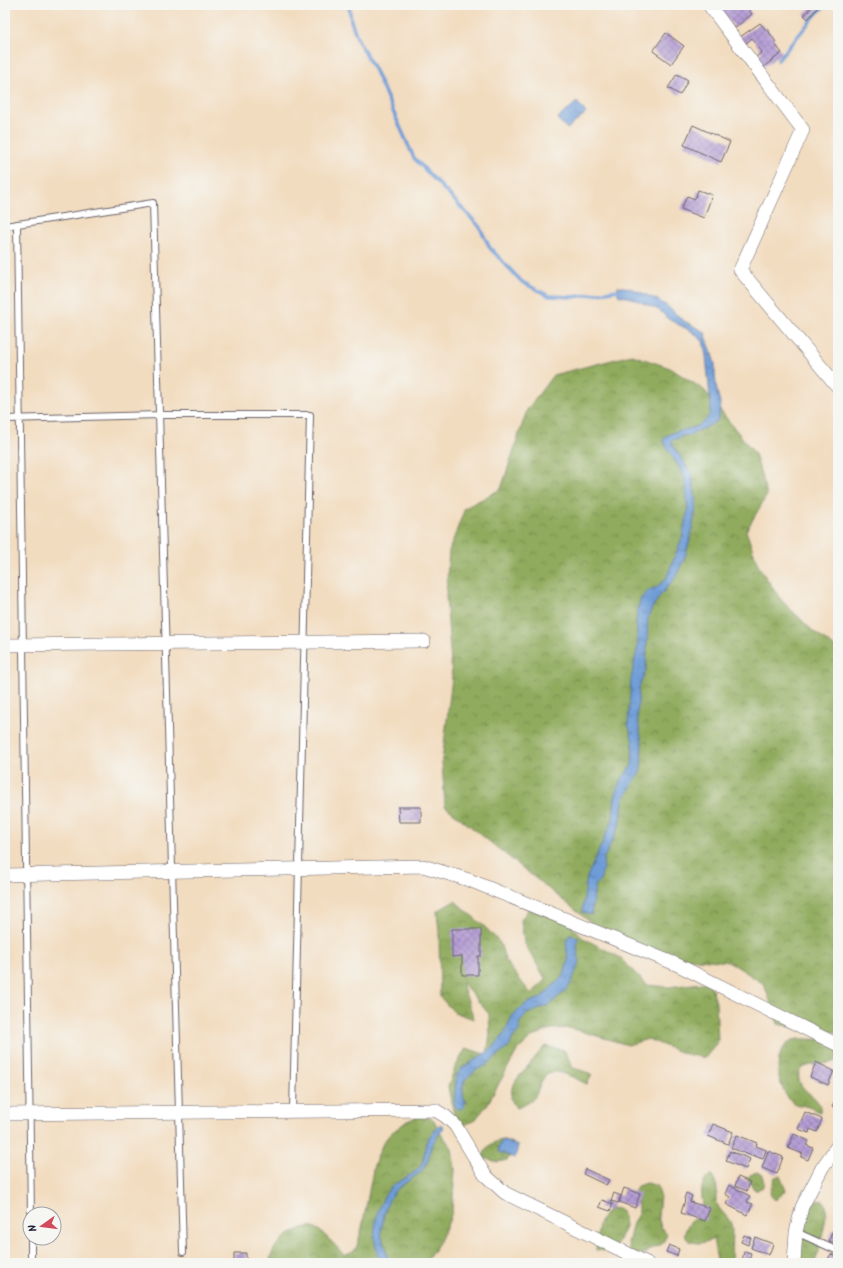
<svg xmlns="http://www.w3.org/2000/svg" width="843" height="1268" viewBox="0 0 843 1268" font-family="Kalam,sans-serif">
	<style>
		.forest { fill: url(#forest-crowns); stroke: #59664c }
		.water { fill: url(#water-ripples); stroke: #485f89 }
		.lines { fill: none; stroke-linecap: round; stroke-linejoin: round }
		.stream { stroke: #6e9cd7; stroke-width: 3.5 }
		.building { fill: url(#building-cross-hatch) }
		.service-casing { stroke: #6b6369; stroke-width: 8 }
		.minor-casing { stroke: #6b6369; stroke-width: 14 }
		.service { stroke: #fff; stroke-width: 6 }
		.minor { stroke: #fff; stroke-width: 13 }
	</style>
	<defs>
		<pattern id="forest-crowns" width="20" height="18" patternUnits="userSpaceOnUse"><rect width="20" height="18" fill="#90ab5d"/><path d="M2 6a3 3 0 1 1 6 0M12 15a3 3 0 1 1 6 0" fill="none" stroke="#758b4e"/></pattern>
		<pattern id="water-ripples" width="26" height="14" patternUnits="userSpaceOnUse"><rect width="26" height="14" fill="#6e9cd7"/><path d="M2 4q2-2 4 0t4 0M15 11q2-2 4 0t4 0" fill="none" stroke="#5a7fb0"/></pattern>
		<pattern id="building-cross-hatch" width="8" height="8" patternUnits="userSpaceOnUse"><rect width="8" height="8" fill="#b69fd5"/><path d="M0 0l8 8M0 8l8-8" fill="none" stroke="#9481ae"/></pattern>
	</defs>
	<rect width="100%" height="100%" fill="#f6f6f2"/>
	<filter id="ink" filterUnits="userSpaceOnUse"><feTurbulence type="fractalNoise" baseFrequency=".025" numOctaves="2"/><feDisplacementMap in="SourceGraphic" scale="8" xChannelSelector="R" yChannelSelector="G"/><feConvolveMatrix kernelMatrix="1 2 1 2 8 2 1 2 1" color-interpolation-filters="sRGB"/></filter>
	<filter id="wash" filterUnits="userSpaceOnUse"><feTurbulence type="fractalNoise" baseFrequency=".012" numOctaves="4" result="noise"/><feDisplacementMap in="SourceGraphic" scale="16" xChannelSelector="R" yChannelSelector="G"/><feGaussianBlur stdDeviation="0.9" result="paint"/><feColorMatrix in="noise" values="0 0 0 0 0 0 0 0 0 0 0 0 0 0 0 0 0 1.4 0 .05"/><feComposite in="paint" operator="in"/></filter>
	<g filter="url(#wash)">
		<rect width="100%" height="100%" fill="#f2dcbf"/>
		<!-- forest -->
		<path class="forest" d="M 632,355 L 670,368 L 704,390 L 755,454 L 767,495 L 746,531 L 759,567 L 781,600 L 814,632 L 838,650 L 838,1032 L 809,1031 L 778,1024 L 764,984 L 730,962 L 646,954 L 609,937 L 445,806 L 442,761 L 452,678 L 446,595 L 449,551 L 465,508 L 501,489 L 527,410 L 553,375 Z
			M 455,901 L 486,928 L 500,943 L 506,962 L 531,994 L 546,980 L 524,942 L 521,920 L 534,901 L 554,908 L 583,938 L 619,957 L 647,985 L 668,987 L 710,982 L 716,1003 L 718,1041 L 705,1058 L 685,1054 L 648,1039 L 628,1045 L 570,1028 L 551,1029 L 532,1037 L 517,1051 L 487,1105 L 475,1120 L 457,1129 L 448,1087 L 455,1068 L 466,1048 L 487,1055 L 490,1034 L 489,1014 L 461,981 L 474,1019 L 454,1012 L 440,997 L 439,931 L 437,911 Z
			M 816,1039 L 838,1044 L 838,1059 C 835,1061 833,1062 830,1063 C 820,1065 795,1062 799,1080 C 802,1094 822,1096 820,1112 C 815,1110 810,1107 805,1106 C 800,1105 795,1105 791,1101 C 777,1088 772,1055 789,1042 C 795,1037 809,1040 816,1039 Z
			M 545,1046 L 564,1050 L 573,1068 L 592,1074 L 587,1084 C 581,1081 565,1073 558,1072 C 538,1071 542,1090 533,1099 C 528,1104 522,1106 516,1108 L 511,1099 L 512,1088 L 517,1079 Z
			M 427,1116 L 435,1122 L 439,1131 L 452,1148 L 455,1169 L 452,1211 L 449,1221 L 440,1241 L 425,1263 L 269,1263 C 271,1256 273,1249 278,1244 C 285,1236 303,1225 313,1227 C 321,1229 339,1250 345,1256 L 356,1249 L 362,1228 L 374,1165 L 383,1143 L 390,1134 L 407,1121 L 417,1117 Z
			M 504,1140 L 513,1143 L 514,1152 L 507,1160 L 498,1162 L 482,1158 C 488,1146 490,1142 504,1140 Z
			M 757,1172 L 762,1175 L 764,1183 L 762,1188 L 759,1188 L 758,1190 L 755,1190 L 749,1182 L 748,1177 L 752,1174 Z
			M 711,1174 C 715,1179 717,1186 717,1192 C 716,1196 715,1200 717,1204 C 721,1214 730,1216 732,1228 L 731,1263 L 717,1263 C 717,1256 713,1245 714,1239 C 706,1242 699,1245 690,1241 C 674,1233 699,1216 702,1208 C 703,1205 703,1202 702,1199 C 701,1186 702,1183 711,1174 Z
			M 780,1176 L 786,1191 C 781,1193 780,1197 775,1200 L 771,1196 L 770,1192 L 775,1177 Z
			M 647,1183 L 657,1186 L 660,1195 L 658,1217 L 661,1227 L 667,1235 L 662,1244 L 652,1248 L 644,1254 L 630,1254 L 628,1243 L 633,1223 L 638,1214 L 638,1204 L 633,1195 L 637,1186 Z
			M 817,1200 L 823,1201 C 824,1203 825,1204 826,1206 C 828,1215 819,1252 815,1262 L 810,1262 L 795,1255 L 798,1236 L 810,1208 L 813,1204 Z
			M 610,1208 L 620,1209 L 624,1217 L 625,1227 L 616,1246 L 607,1251 L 596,1250 C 598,1230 596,1223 610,1208 Z"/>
		<!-- water -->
		<path class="water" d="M 577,102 L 586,113 L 567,129 L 557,119 Z
			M 618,286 L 630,288 L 656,299 L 667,306 L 684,321 L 705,332 L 715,364 L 715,374 L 717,392 L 720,402 L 719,415 L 717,421 L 705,428 L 695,432 L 692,435 L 681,436 L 677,439 L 674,439 L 671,442 L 692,475 L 695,493 L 696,508 L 690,540 L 684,560 L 675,578 L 660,596 L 652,608 L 648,618 L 646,669 L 639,688 L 637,716 L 642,743 L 641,770 L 623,800 L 621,822 L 604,858 L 601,879 L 595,886 L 591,915 L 582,912 L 587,877 L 613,819 L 615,797 L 620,781 L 632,765 L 633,742 L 628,724 L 631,679 L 638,645 L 636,622 L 638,608 L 641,598 L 649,590 L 657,587 L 666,579 L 682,538 L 688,510 L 686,488 L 683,474 L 663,441 C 668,425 708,436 711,408 L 706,356 L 703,341 L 691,331 L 668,319 L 659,310 L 631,298 L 618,295 Z
			M 569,935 L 578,937 L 577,948 L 580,962 L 570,985 L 565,991 L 549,1005 L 527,1014 L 520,1022 L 519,1031 L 512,1039 L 510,1046 L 485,1066 L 476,1070 L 470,1075 L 465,1080 L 463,1085 L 463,1094 L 465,1102 L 464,1106 L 460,1110 L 454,1105 L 456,1077 L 461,1069 L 493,1048 L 505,1033 L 512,1016 L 527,1003 L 541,998 L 564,975 L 568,961 L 566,942 Z
			M 440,1124 L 444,1127 L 431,1146 L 428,1161 L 421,1172 L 401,1186 L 395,1191 L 389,1200 L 384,1215 L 381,1233 L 387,1256 L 390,1263 L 380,1263 C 378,1256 376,1249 375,1242 C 373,1225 379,1196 394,1185 C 401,1180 417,1173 421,1165 C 425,1158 424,1148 427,1141 C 430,1135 435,1129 440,1124 Z
			M 502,1140 L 518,1146 L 515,1158 L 499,1152 L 498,1148 Z"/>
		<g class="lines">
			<!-- stream -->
			<path class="stream" d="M 349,5 L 351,21 L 358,40 L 375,71 L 414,158 L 479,226 L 490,248 L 522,282 L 549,296 L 574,297 L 618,290 L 620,291
				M 778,60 L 817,13 L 825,5"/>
		</g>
		<g id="blocks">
			<!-- building -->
			<path class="building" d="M 716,5 L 745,5 L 752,14 L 735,28 Z
				M 813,5 L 820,5 L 808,19 L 804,15 Z
				M 760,23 L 766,30 L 767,29 L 776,42 L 774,43 L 782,53 L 762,68 L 755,58 L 762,52 L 752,38 L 745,44 L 740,37 Z
				M 666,33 L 684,46 L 671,64 L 653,51 Z
				M 677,74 L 688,80 L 680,95 L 668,88 Z
				M 693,125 L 730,142 L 721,162 L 684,145 Z
				M 698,190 L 712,195 L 704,218 L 681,209 L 687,196 L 695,199 Z
				M 398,807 L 421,807 L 421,822 L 399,822 Z
				M 452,929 L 481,929 L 481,956 L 478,956 L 478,975 L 462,975 L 462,956 L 452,957 Z
				M 816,1062 L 834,1071 L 828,1085 L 810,1077 Z
				M 836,1099 L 838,1099 L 838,1111 L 832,1107 Z
				M 805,1112 L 822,1119 L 817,1132 L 810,1129 L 809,1133 L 798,1129 Z
				M 713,1124 L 733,1132 L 728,1144 L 708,1136 Z
				M 794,1134 L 809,1141 L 806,1145 L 813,1148 L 808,1160 L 801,1157 L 803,1154 L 788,1148 Z
				M 737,1135 L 757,1143 L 756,1146 L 766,1150 L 763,1159 L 752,1155 L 752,1156 L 731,1148 Z
				M 730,1151 L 750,1159 L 746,1169 L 726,1161 Z
				M 768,1151 L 783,1157 L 777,1174 L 762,1168 Z
				M 585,1169 L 609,1180 L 606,1185 L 583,1174 Z
				M 738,1177 L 750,1182 L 747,1191 L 735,1186 Z
				M 729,1185 L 750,1196 L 747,1202 L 753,1204 L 747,1215 L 726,1204 L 730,1197 L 725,1194 Z
				M 624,1188 L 640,1194 L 635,1208 L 619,1202 Z
				M 614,1193 L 621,1196 L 618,1203 L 611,1201 Z
				M 686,1193 L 692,1196 L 690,1202 L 710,1208 L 705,1221 L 681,1213 L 685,1200 L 684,1199 Z
				M 602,1200 L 613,1204 L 610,1211 L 599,1207 Z
				M 833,1230 L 838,1232 L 838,1244 L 829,1241 Z
				M 744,1235 L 751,1238 L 748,1245 L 741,1242 Z
				M 755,1237 L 773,1244 L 769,1255 L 751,1248 Z
				M 669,1245 L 679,1249 L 677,1256 L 666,1252 Z
				M 744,1251 L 751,1253 L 749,1263 L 742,1262 Z
				M 234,1253 L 246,1253 L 246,1263 L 234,1263 Z
				M 831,1254 L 838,1257 L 838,1263 L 826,1262 Z"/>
		</g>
	</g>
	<g filter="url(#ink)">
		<use href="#blocks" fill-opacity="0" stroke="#6b6369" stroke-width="1"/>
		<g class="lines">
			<!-- service casing -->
			<g class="service-casing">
				<path id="service" d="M 17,224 L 31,1214
					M 5,226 L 153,203 L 183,1252
					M 5,419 L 159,415 L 310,415 L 293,1111
					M 796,1232 L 838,1251
					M 31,1238 L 31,1263"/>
			</g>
			<!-- minor casing -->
			<g class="minor-casing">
				<path id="minor" d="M 709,5 L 803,130 L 740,270 L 838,387
					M 5,645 L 424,641
					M 5,875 L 423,866 L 469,880 L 678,965 L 838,1045
					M 5,1114 L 435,1110 L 445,1116 L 455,1125 L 485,1175 L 505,1193 L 647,1263
					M 794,1263 L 796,1232 L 802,1207 L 822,1168 L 838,1145"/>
			</g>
			<!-- service -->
			<use href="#service" class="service"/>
			<!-- minor -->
			<use href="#minor" class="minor"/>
		</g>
	</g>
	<!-- margin -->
	<rect width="843" height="1268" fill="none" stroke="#f6f6f2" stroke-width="20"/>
	<!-- north arrow -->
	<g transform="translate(42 1226) rotate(256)"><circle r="19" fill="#f6f6f2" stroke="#a1a1a9"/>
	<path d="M0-3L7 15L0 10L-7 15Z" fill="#d1495b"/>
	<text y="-6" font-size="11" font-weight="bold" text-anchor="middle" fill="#22223b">N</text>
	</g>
</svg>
